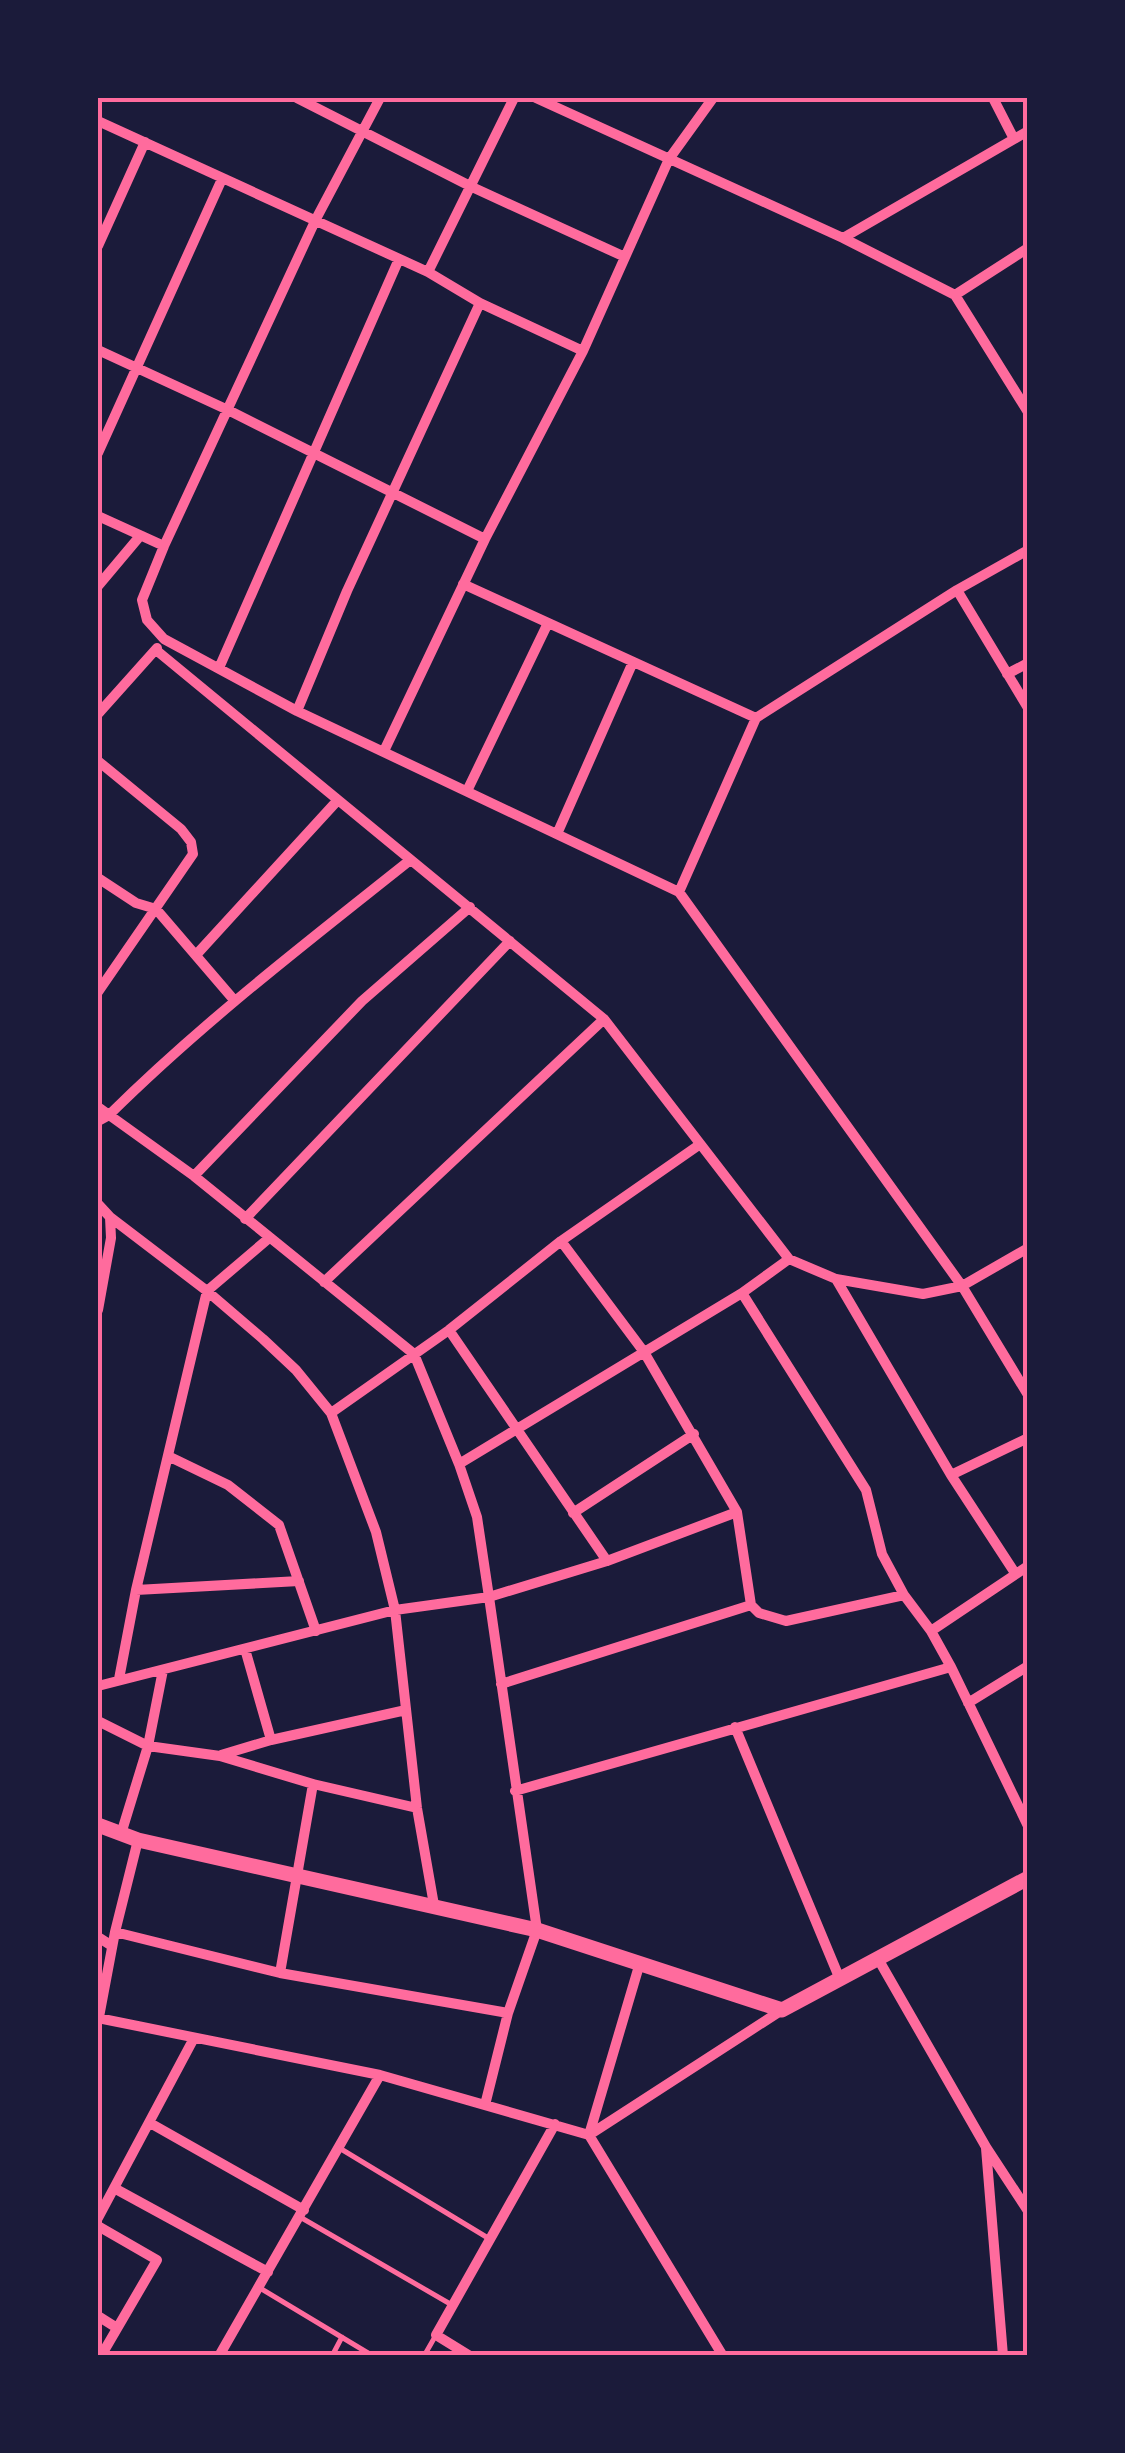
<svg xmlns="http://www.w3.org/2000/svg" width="1125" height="2453" viewBox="0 0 1125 2453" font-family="'Source Sans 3',sans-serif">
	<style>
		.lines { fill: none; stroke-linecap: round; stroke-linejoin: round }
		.service { stroke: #ff6b9d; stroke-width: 5 }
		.minor { stroke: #ff6b9d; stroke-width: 10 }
		.secondary { stroke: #ff6b9d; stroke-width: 15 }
		.neatline { fill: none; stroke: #ff6b9d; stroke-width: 4 }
	</style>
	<rect width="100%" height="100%" fill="#1b1b3a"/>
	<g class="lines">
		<!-- service -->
		<path class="service" d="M 341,2149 L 488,2238
			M 300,2217 L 452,2305
			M 260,2288 L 373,2356
			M 332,2356 L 342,2337
			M 424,2356 L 436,2335"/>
		<!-- minor -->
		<path class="minor" d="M 297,98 L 472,187 L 625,257
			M 536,98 L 843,238 L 955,295 L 1028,412
			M 993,98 L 1013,137
			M 98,121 L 428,272 L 480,303 L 583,351
			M 843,238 L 1028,131
			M 98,246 L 145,142
			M 428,272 L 514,98
			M 955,295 L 1028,248
			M 98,350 L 228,410 L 485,539
			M 98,453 L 222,179
			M 98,516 L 164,546 L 142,600 L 147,620 L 164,639 L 297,711 L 679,892 L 962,1286 L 1028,1395
			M 164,546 L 316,219 L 380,98
			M 463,584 L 756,718
			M 98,586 L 140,536
			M 957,590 L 1028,708
			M 156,650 L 604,1019 L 789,1259 L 836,1279 L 923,1294 L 962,1286 L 1028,1248
			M 219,668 L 399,259
			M 1007,674 L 1028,663
			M 297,711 L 347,591 L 480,303
			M 98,714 L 157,648
			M 384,751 L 485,539 L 583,351 L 669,159 L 713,98
			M 98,761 L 181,829 L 191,842 L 193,854 L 98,992
			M 467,791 L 548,623
			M 557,834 L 633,662
			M 98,878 L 136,903 L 156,909 L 234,1000
			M 679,892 L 756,718 L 957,590 L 1028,550
			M 196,955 L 337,801
			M 98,1107 L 194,1176 L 414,1354 L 459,1464 L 477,1517 L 489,1597 L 607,1561 L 737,1512
			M 98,1121 L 109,1115 C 203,1022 306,943 409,861
			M 194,1176 L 362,1001 L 470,907
			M 98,1204 L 110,1217 L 111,1238 L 98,1310
			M 110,1217 L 207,1291 L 263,1339 L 296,1370 L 331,1413 L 376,1532 L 395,1610 L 417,1808 L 434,1905
			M 245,1219 L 510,941
			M 561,1241 L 644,1352 L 737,1512 L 751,1605 L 759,1613 L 786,1621 L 904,1595
			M 836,1279 L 951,1475 L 1015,1573
			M 324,1282 L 604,1019
			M 742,1293 L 866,1490 L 882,1554 L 904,1595 L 931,1631 L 951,1667 L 1028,1826
			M 449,1330 L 607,1561
			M 331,1413 L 449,1330 L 561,1241 L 699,1145
			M 168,1456 L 228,1485 L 279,1525 L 316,1631
			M 459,1464 L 742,1293 L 789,1259
			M 951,1475 L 1028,1438
			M 573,1513 L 694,1434
			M 136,1590 L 299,1581
			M 931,1631 L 1028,1566
			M 245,1649 L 271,1740
			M 119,1679 L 136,1590 L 207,1291 L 268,1239
			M 501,1684 L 751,1605
			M 98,1686 L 395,1610 L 489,1597 L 537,1930 L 508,2013 L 485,2105
			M 968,1703 L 1028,1666
			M 98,1721 L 148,1746 L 220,1756 L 313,1784 L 417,1808
			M 735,1727 L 839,1977
			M 221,1755 L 271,1740 L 406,1710
			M 515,1791 L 951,1667
			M 121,1834 L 148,1746 L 163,1670
			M 115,1932 L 280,1973 L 508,2013
			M 98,1937 L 112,1946
			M 877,1957 L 986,2147 L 1028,2211
			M 639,1966 L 589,2135 L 723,2356
			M 280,1973 L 313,1784
			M 99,2017 L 115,1932 L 138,1840
			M 98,2018 L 380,2075 L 589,2135 L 782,2010
			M 150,2123 L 304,2210
			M 986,2148 L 1003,2356
			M 114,2188 L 268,2272
			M 98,2218 L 193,2040
			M 98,2226 L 157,2260 L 101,2356
			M 98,2316 L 117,2328
			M 219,2356 L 380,2075
			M 470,2356 L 436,2335 L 555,2124"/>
		<!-- secondary -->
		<path class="secondary" d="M 98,1825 L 138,1840 L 537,1930 L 782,2010 L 1028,1878"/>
	</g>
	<!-- border -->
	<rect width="1125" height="2453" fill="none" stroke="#1b1b3a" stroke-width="200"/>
	<rect x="100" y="100" width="925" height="2253" class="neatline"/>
</svg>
